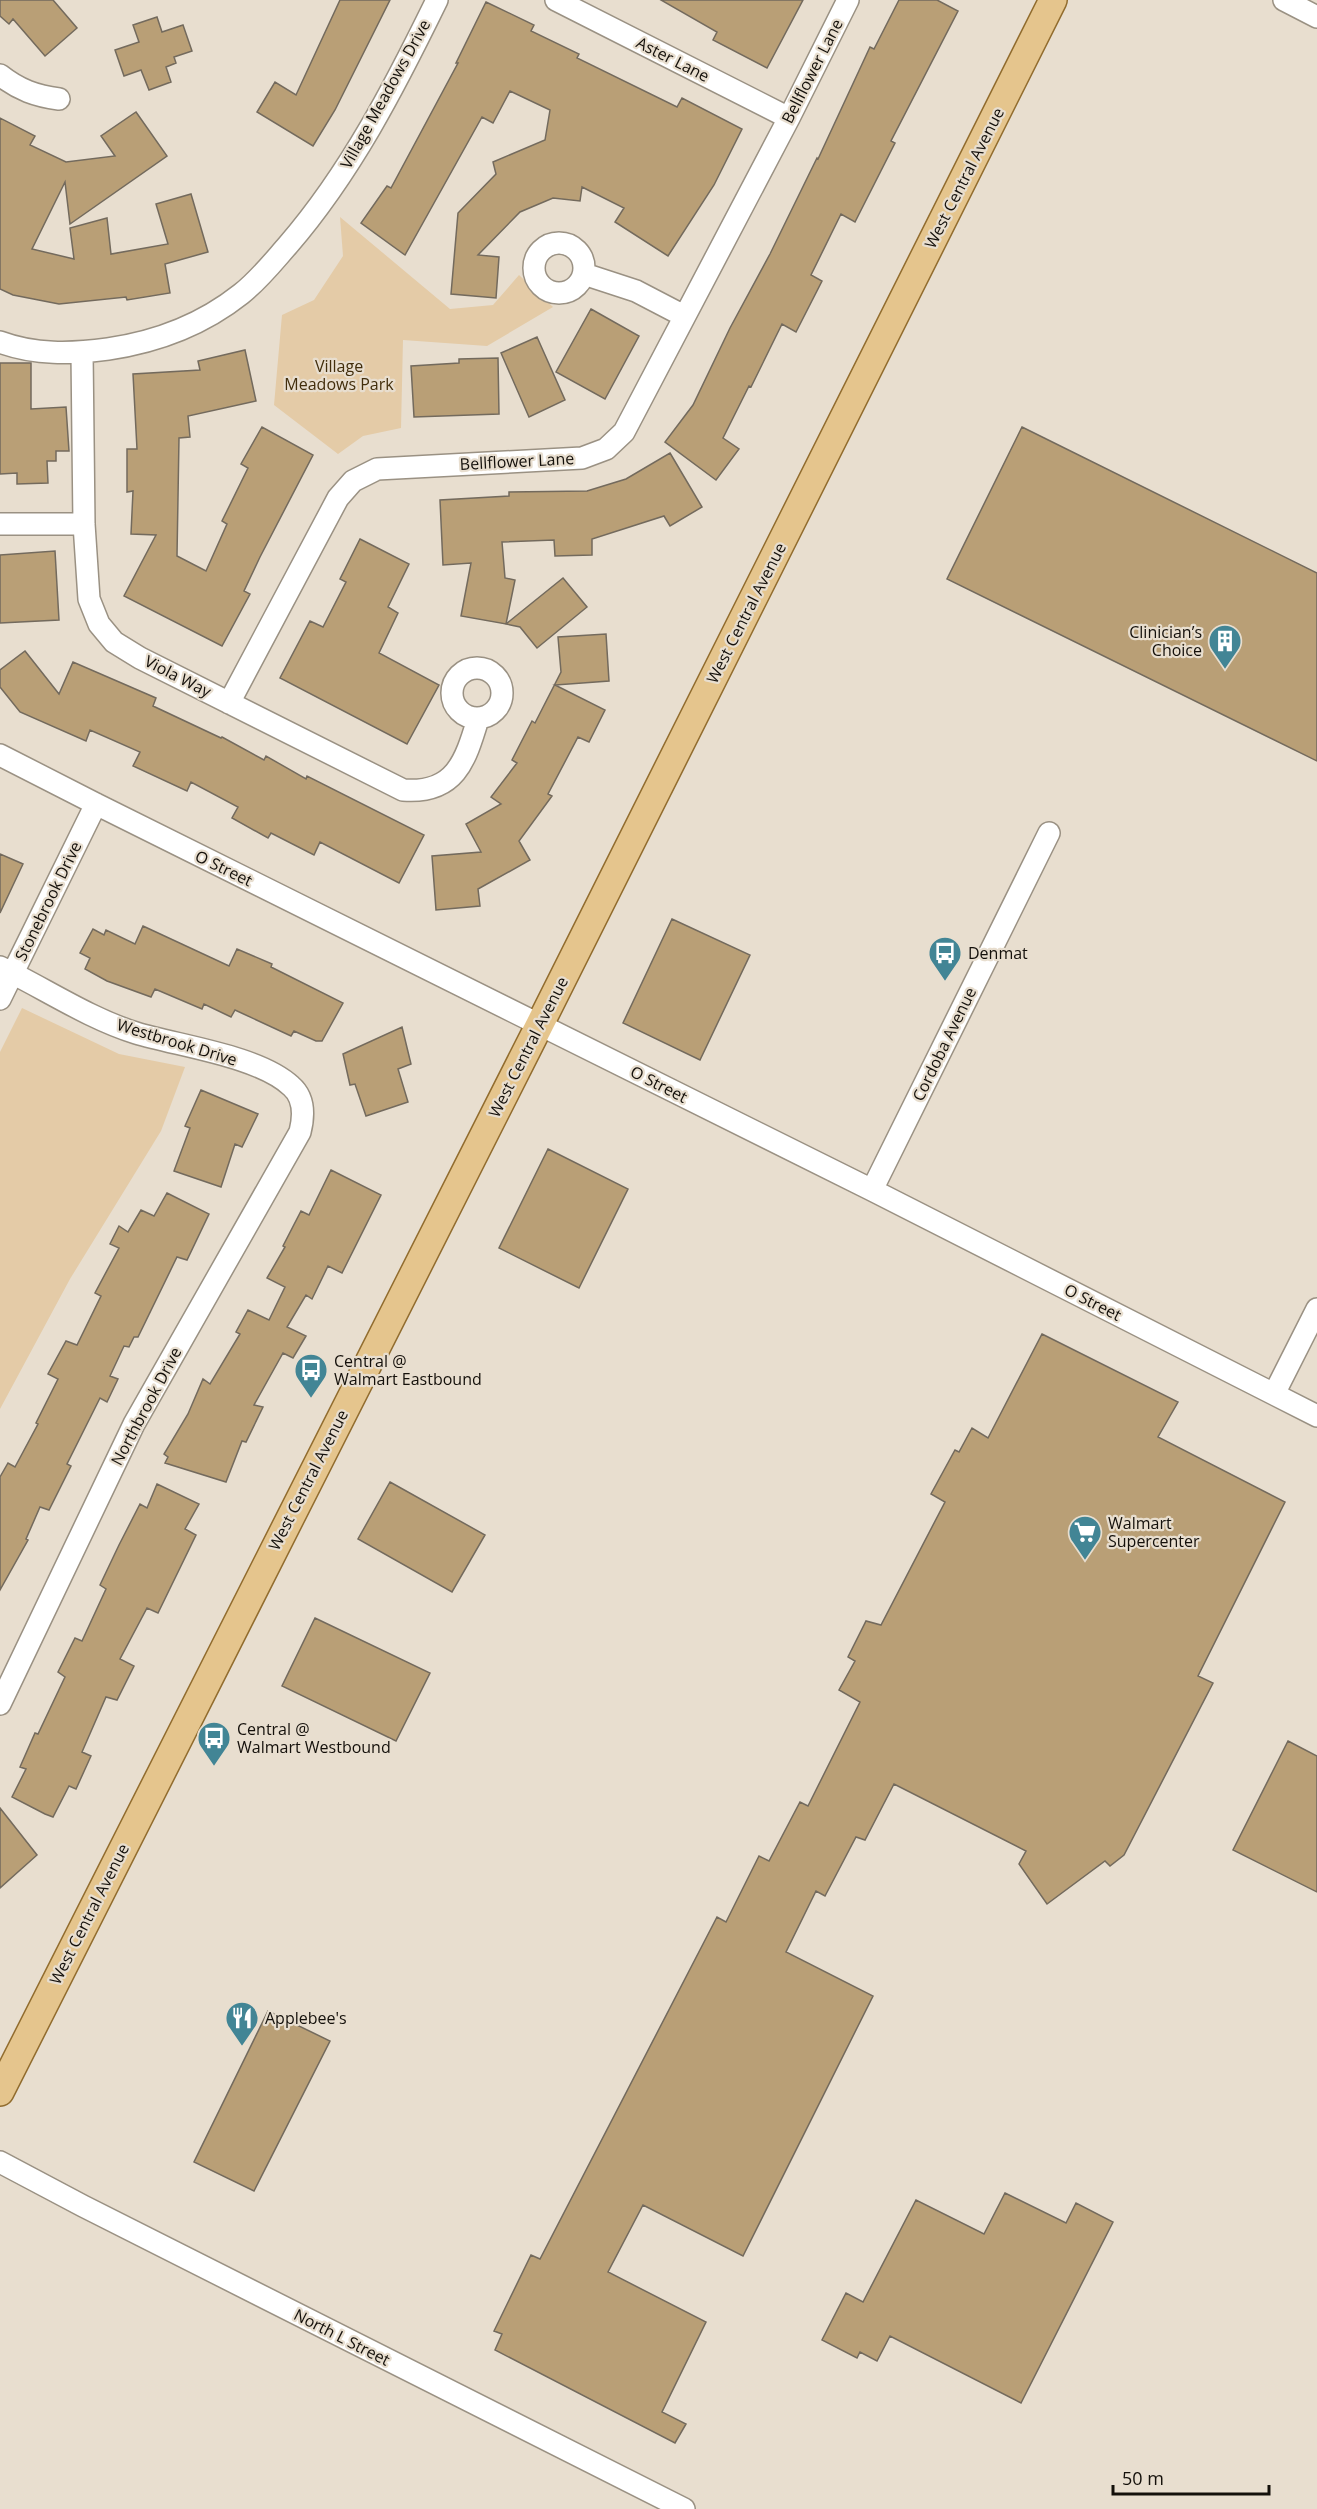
<svg xmlns="http://www.w3.org/2000/svg" width="1317" height="2509" viewBox="0 0 1317 2509" font-family="'Open Sans',sans-serif">
	<style>
		.green { fill: #e4cba7 }
		.building { fill: #b99f76; stroke: #736a5d; stroke-width: 1.5 }
		.lines { fill: none; stroke-linecap: round; stroke-linejoin: round }
		.minor-casing { stroke: #9a9183; stroke-width: 24 }
		.major-casing { stroke: #916c2e; stroke-width: 30 }
		.minor { stroke: #fff; stroke-width: 21 }
		.major { stroke: #e5c58d; stroke-width: 27 }
		.labels { text-anchor: middle; stroke-width: 4.5; stroke-linejoin: round; paint-order: stroke }
		.street-label { font-size: 16px; fill: #14100b; stroke: #e8decf }
		.park-label { font-size: 16px; fill: #422e0c; stroke: #e8decf }
		.poi-label { font-size: 16px; fill: #14100b; stroke: #e8decf; text-anchor: start }
	</style>
	<rect width="100%" height="100%" fill="#e8decf"/>
	<!-- green -->
	<path class="green" d="M 340,217 L 450,309 L 493,305 L 519,275 L 553,307 L 487,346 L 403,340 L 401,428 L 363,436 L 338,454 L 274,405 L 282,315 L 314,300 L 343,256 Z
		M 22,1008 L 119,1054 L 185,1067 L 161,1131 L 70,1279 L 0,1409 L 0,1052 Z"/>
	<!-- building -->
	<path class="building" d="M 0,0 L 53,0 L 77,28 L 45,56 L 13,19 L 9,24 L 0,16 Z
		M 340,0 L 390,0 L 335,110 L 313,146 L 257,112 L 275,82 L 296,95 Z
		M 661,0 L 803,0 L 767,68 L 713,40 L 717,32 Z
		M 899,0 L 937,0 L 958,11 L 891,141 L 895,143 L 855,222 L 841,214 L 811,275 L 822,281 L 796,332 L 782,324 L 751,387 L 749,386 L 723,438 L 739,449 L 716,480 L 665,442 L 693,405 L 730,328 L 770,254 L 817,158 L 818,159 L 870,47 L 874,49 Z
		M 486,2 L 534,25 L 531,31 L 579,54 L 577,58 L 677,107 L 682,98 L 742,129 L 714,185 L 668,256 L 615,222 L 624,208 L 582,187 L 580,201 L 553,198 L 520,212 L 478,255 L 499,257 L 496,298 L 451,294 L 458,213 L 496,174 L 493,162 L 545,140 L 550,110 L 510,91 L 493,123 L 482,117 L 405,255 L 361,223 L 387,186 L 391,188 L 458,63 L 456,63 Z
		M 157,17 L 162,32 L 183,25 L 192,51 L 174,57 L 176,63 L 166,67 L 171,82 L 149,90 L 141,70 L 124,76 L 115,50 L 139,42 L 133,25 Z
		M 136,112 L 167,156 L 70,224 L 65,182 L 32,249 L 74,259 L 70,228 L 107,218 L 111,254 L 168,244 L 156,204 L 191,194 L 208,252 L 165,264 L 170,293 L 127,300 L 126,297 L 59,304 L 13,295 L 0,289 L 0,118 L 35,136 L 30,145 L 66,162 L 115,156 L 101,136 Z
		M 591,309 L 639,336 L 605,399 L 556,372 Z
		M 537,337 L 565,400 L 529,417 L 501,353 Z
		M 245,350 L 256,401 L 188,416 L 190,437 L 179,438 L 177,556 L 206,571 L 227,524 L 222,521 L 248,468 L 241,464 L 262,427 L 313,455 L 260,557 L 244,591 L 250,594 L 222,646 L 124,596 L 156,535 L 131,534 L 133,491 L 127,492 L 127,449 L 137,449 L 133,374 L 200,370 L 198,361 Z
		M 498,358 L 499,414 L 414,417 L 411,366 L 459,363 L 459,359 Z
		M 0,363 L 31,363 L 31,409 L 66,407 L 69,451 L 56,451 L 56,461 L 47,461 L 48,483 L 17,484 L 17,473 L 0,474 Z
		M 1022,427 L 1317,573 L 1317,761 L 947,579 Z
		M 670,453 L 702,507 L 670,526 L 664,516 L 592,539 L 592,555 L 555,556 L 554,540 L 502,542 L 505,578 L 515,580 L 506,624 L 461,616 L 471,563 L 443,565 L 440,500 L 509,496 L 509,492 L 587,491 L 626,479 Z
		M 360,539 L 409,564 L 388,607 L 398,613 L 379,653 L 439,685 L 407,744 L 280,678 L 310,621 L 323,627 L 346,582 L 340,579 Z
		M 55,551 L 59,620 L 0,623 L 0,555 Z
		M 563,578 L 587,607 L 537,648 L 520,627 L 506,624 Z
		M 606,634 L 609,681 L 555,685 L 605,710 L 589,742 L 578,737 L 548,794 L 552,796 L 519,841 L 530,860 L 478,889 L 480,906 L 436,910 L 432,856 L 481,852 L 466,824 L 501,804 L 491,797 L 517,763 L 512,760 L 532,721 L 535,723 L 561,672 L 558,637 Z
		M 25,651 L 59,694 L 73,662 L 156,698 L 153,706 L 221,738 L 222,737 L 264,760 L 266,756 L 306,779 L 307,776 L 424,835 L 399,883 L 320,842 L 314,855 L 271,833 L 268,838 L 232,818 L 238,807 L 191,782 L 187,791 L 133,766 L 140,752 L 90,730 L 86,741 L 20,712 L 0,687 L 0,670 Z
		M 0,854 L 23,864 L 0,913 Z
		M 672,919 L 750,955 L 700,1060 L 623,1023 Z
		M 143,926 L 229,966 L 237,949 L 272,964 L 271,967 L 343,1003 L 322,1041 L 316,1041 L 294,1031 L 291,1036 L 235,1010 L 231,1017 L 204,1004 L 202,1009 L 155,989 L 151,997 L 107,981 L 85,969 L 90,958 L 80,953 L 93,929 L 104,935 L 106,930 L 135,944 Z
		M 402,1027 L 411,1064 L 398,1069 L 408,1102 L 366,1116 L 355,1084 L 350,1085 L 343,1054 Z
		M 201,1090 L 258,1114 L 242,1147 L 235,1144 L 221,1187 L 174,1171 L 190,1128 L 185,1126 Z
		M 548,1149 L 628,1189 L 579,1288 L 499,1248 Z
		M 331,1170 L 381,1195 L 342,1273 L 328,1266 L 312,1299 L 306,1295 L 287,1327 L 306,1336 L 293,1358 L 283,1353 L 254,1405 L 263,1407 L 246,1442 L 242,1441 L 226,1482 L 165,1463 L 168,1457 L 164,1454 L 188,1414 L 203,1379 L 210,1384 L 240,1334 L 236,1332 L 248,1310 L 269,1320 L 285,1287 L 267,1278 L 285,1247 L 283,1246 L 301,1211 L 309,1215 Z
		M 167,1193 L 209,1214 L 187,1260 L 177,1257 L 138,1337 L 134,1337 L 129,1347 L 124,1346 L 110,1376 L 118,1379 L 107,1402 L 100,1398 L 67,1464 L 71,1466 L 49,1510 L 40,1507 L 26,1539 L 28,1540 L 0,1590 L 0,1477 L 8,1463 L 15,1467 L 38,1424 L 36,1423 L 58,1379 L 48,1374 L 66,1341 L 77,1345 L 101,1296 L 95,1293 L 119,1248 L 110,1244 L 119,1226 L 128,1232 L 141,1210 L 154,1216 Z
		M 1042,1334 L 1178,1402 L 1158,1437 L 1285,1502 L 1198,1676 L 1213,1683 L 1124,1855 L 1110,1866 L 1105,1861 L 1047,1904 L 1019,1864 L 1026,1851 L 894,1784 L 865,1840 L 856,1837 L 825,1896 L 816,1891 L 786,1952 L 873,1996 L 743,2256 L 643,2205 L 608,2272 L 706,2322 L 662,2412 L 686,2424 L 675,2443 L 495,2350 L 502,2334 L 494,2331 L 531,2255 L 540,2259 L 717,1917 L 726,1922 L 759,1856 L 769,1861 L 800,1802 L 808,1806 L 860,1702 L 839,1690 L 855,1661 L 848,1657 L 866,1621 L 881,1625 L 945,1502 L 931,1494 L 955,1450 L 959,1452 L 972,1428 L 988,1438 Z
		M 390,1482 L 485,1535 L 452,1592 L 358,1539 Z
		M 157,1484 L 199,1504 L 185,1529 L 196,1535 L 158,1613 L 147,1608 L 120,1659 L 134,1666 L 117,1700 L 106,1697 L 82,1752 L 91,1756 L 76,1789 L 69,1786 L 53,1817 L 45,1814 L 12,1797 L 26,1769 L 20,1767 L 35,1733 L 38,1734 L 65,1677 L 58,1672 L 75,1638 L 82,1641 L 106,1589 L 100,1585 L 119,1545 L 140,1504 L 147,1508 Z
		M 315,1618 L 430,1673 L 396,1741 L 282,1686 Z
		M 1288,1741 L 1317,1756 L 1317,1892 L 1233,1850 Z
		M 0,1808 L 37,1855 L 0,1888 Z
		M 268,2011 L 330,2041 L 254,2191 L 194,2162 Z
		M 1005,2193 L 1066,2223 L 1076,2203 L 1113,2222 L 1021,2403 L 890,2336 L 877,2361 L 860,2352 L 857,2358 L 822,2340 L 846,2293 L 863,2302 L 916,2200 L 984,2234 Z"/>
	<g class="lines">
		<!-- minor casing -->
		<g class="minor-casing">
			<path id="minor" d="M 556,0 L 789,118
				M 1284,0 L 1317,17
				M 0,75 C 19,90 36,96 59,99
				M534 268a25 25 0 1 1 50 0a25 25 0 1 1-50 0Z
				M 584,274 L 636,291 L 684,316
				M 0,342 C 35,355 71,354 108,349 C 156,342 202,325 241,294 C 259,280 273,262 288,245 C 351,172 395,86 437,0
				M 82,352 L 84,524 L 89,599 L 99,624 L 114,642 L 140,658 L 403,790 C 455,794 465,762 478,719
				M 0,524 L 84,524
				M452 693a25 25 0 1 1 50 0a25 25 0 1 1-50 0Z
				M 229,703 L 338,498 L 353,481 L 377,469 L 582,458 L 606,449 L 624,432 L 789,118 L 848,0
				M 0,755 L 96,804 L 872,1190 L 1317,1416
				M 0,967 C 44,988 88,1018 136,1033 C 179,1046 259,1056 291,1086 C 305,1098 304,1116 300,1132 L 134,1424 L 0,1704
				M 0,999 L 96,804
				M 872,1190 L 1049,833
				M 1274,1394 L 1317,1309
				M 0,2162 L 83,2206 L 684,2509"/>
		</g>
		<!-- major casing -->
		<g class="major-casing">
			<path id="major" d="M 0,2092 L 540,1024 L 1053,0"/>
		</g>
		<!-- minor -->
		<use href="#minor" class="minor"/>
		<!-- major -->
		<use href="#major" class="major"/>
	</g>
	<!-- icons -->
	<defs>
		<g id="building-pin" transform="scale(1.725)"><path d="M0 17L-7.5 6A9.5 9.5 0 1 1 7.5 6Z" fill="#428595" stroke="#e8decf"/><path d="M-4-6H4V6H1V3H-1V6H-4ZM-2.5-4.3h1.7v1.8h-1.7ZM.8-4.3h1.7v1.8H.8ZM-2.5-1h1.7V.8h-1.7ZM.8-1h1.7V.8H.8Z" fill="#fff"/></g>
		<g id="bus-pin" transform="scale(1.725)"><path d="M0 17L-7.5 6A9.5 9.5 0 1 1 7.5 6Z" fill="#428595" stroke="#e8decf"/><path d="M-5-6H5V4H4V6H2V4H-2V6H-4V4H-5ZM-3.5-4V0h7V-4ZM-3.5 1.2v1.5H-2V1.2ZM2 1.2v1.5H3.5V1.2Z" fill="#fff"/></g>
		<g id="supermarket-pin" transform="scale(1.725)"><path d="M0 17L-7.5 6A9.5 9.5 0 1 1 7.5 6Z" fill="#428595" stroke="#e8decf"/><path d="M-6-5.5h2.5l.6 2H6L4.5 2H-2.5L-4.4-4H-6ZM-1.5 3.2a1.3 1.3 0 1 0 .1 0ZM3 3.2a1.3 1.3 0 1 0 .1 0Z" fill="#fff"/></g>
		<g id="restaurant-pin" transform="scale(1.725)"><path d="M0 17L-7.5 6A9.5 9.5 0 1 1 7.5 6Z" fill="#428595" stroke="#e8decf"/><path d="M-5-6h1v4h1v-4h1v4h1v-4h1v5L-1.5 .5V6h-2V.5L-5-1ZM5-6V6H3V1.5H1.5Q1.5-4 5-6Z" fill="#fff"/></g>
	</defs>
	<g fill-rule="evenodd">
		<use href="#building-pin" x="1225" y="641"/>
		<use href="#bus-pin" x="945" y="953"/>
		<use href="#bus-pin" x="311" y="1370"/>
		<use href="#supermarket-pin" x="1085" y="1532"/>
		<use href="#bus-pin" x="214" y="1738"/>
		<use href="#restaurant-pin" x="242" y="2018"/>
	</g>
	<g class="labels">
		<!-- street labels -->
		<g class="street-label">
			<text transform="translate(673 59) rotate(27)" y="6">Aster Lane</text>
			<text transform="translate(812 71) rotate(-63)" y="6">Bellflower Lane</text>
			<text transform="translate(385 94) rotate(-61)" y="6">Village Meadows Drive</text>
			<text transform="translate(964 178) rotate(-63)" y="6">West Central Avenue</text>
			<text transform="translate(517 461) rotate(-3)" y="6">Bellflower Lane</text>
			<text transform="translate(746 613) rotate(-63)" y="6">West Central Avenue</text>
			<text transform="translate(178 676) rotate(27)" y="6">Viola Way</text>
			<text transform="translate(224 868) rotate(26)" y="6">O Street</text>
			<text transform="translate(48 901) rotate(-64)" y="6">Stonebrook Drive</text>
			<text transform="translate(177 1042) rotate(17)" y="6">Westbrook Drive</text>
			<text transform="translate(944 1044) rotate(-64)" y="6">Cordoba Avenue</text>
			<text transform="translate(528 1047) rotate(-63)" y="6">West Central Avenue</text>
			<text transform="translate(659 1084) rotate(27)" y="6">O Street</text>
			<text transform="translate(1093 1302) rotate(27)" y="6">O Street</text>
			<text transform="translate(146 1406) rotate(-62)" y="6">Northbrook Drive</text>
			<text transform="translate(308 1480) rotate(-63)" y="6">West Central Avenue</text>
			<text transform="translate(89 1914) rotate(-63)" y="6">West Central Avenue</text>
			<text transform="translate(342 2337) rotate(27)" y="6">North L Street</text>
		</g>
		<!-- park labels -->
		<g class="park-label">
			<text x="339" y="372">Village<tspan x="339" dy="18">Meadows Park</tspan></text>
		</g>
		<!-- poi labels -->
		<g class="poi-label">
			<text x="1202" y="638" text-anchor="end">Clinician’s<tspan x="1202" dy="18">Choice</tspan></text>
			<text x="968" y="959">Denmat</text>
			<text x="334" y="1367">Central @<tspan x="334" dy="18">Walmart Eastbound</tspan></text>
			<text x="1108" y="1529">Walmart<tspan x="1108" dy="18">Supercenter</tspan></text>
			<text x="237" y="1735">Central @<tspan x="237" dy="18">Walmart Westbound</tspan></text>
			<text x="265" y="2024">Applebee's</text>
		</g>
	</g>
	<!-- scale -->
	<path d="M1113 2485v9h156v-9" fill="none" stroke="#14100b" stroke-width="3"/>
	<text x="1122" y="2485" font-size="18" fill="#14100b" stroke="#e8decf" stroke-width="4.5" paint-order="stroke">50 m</text>
</svg>
